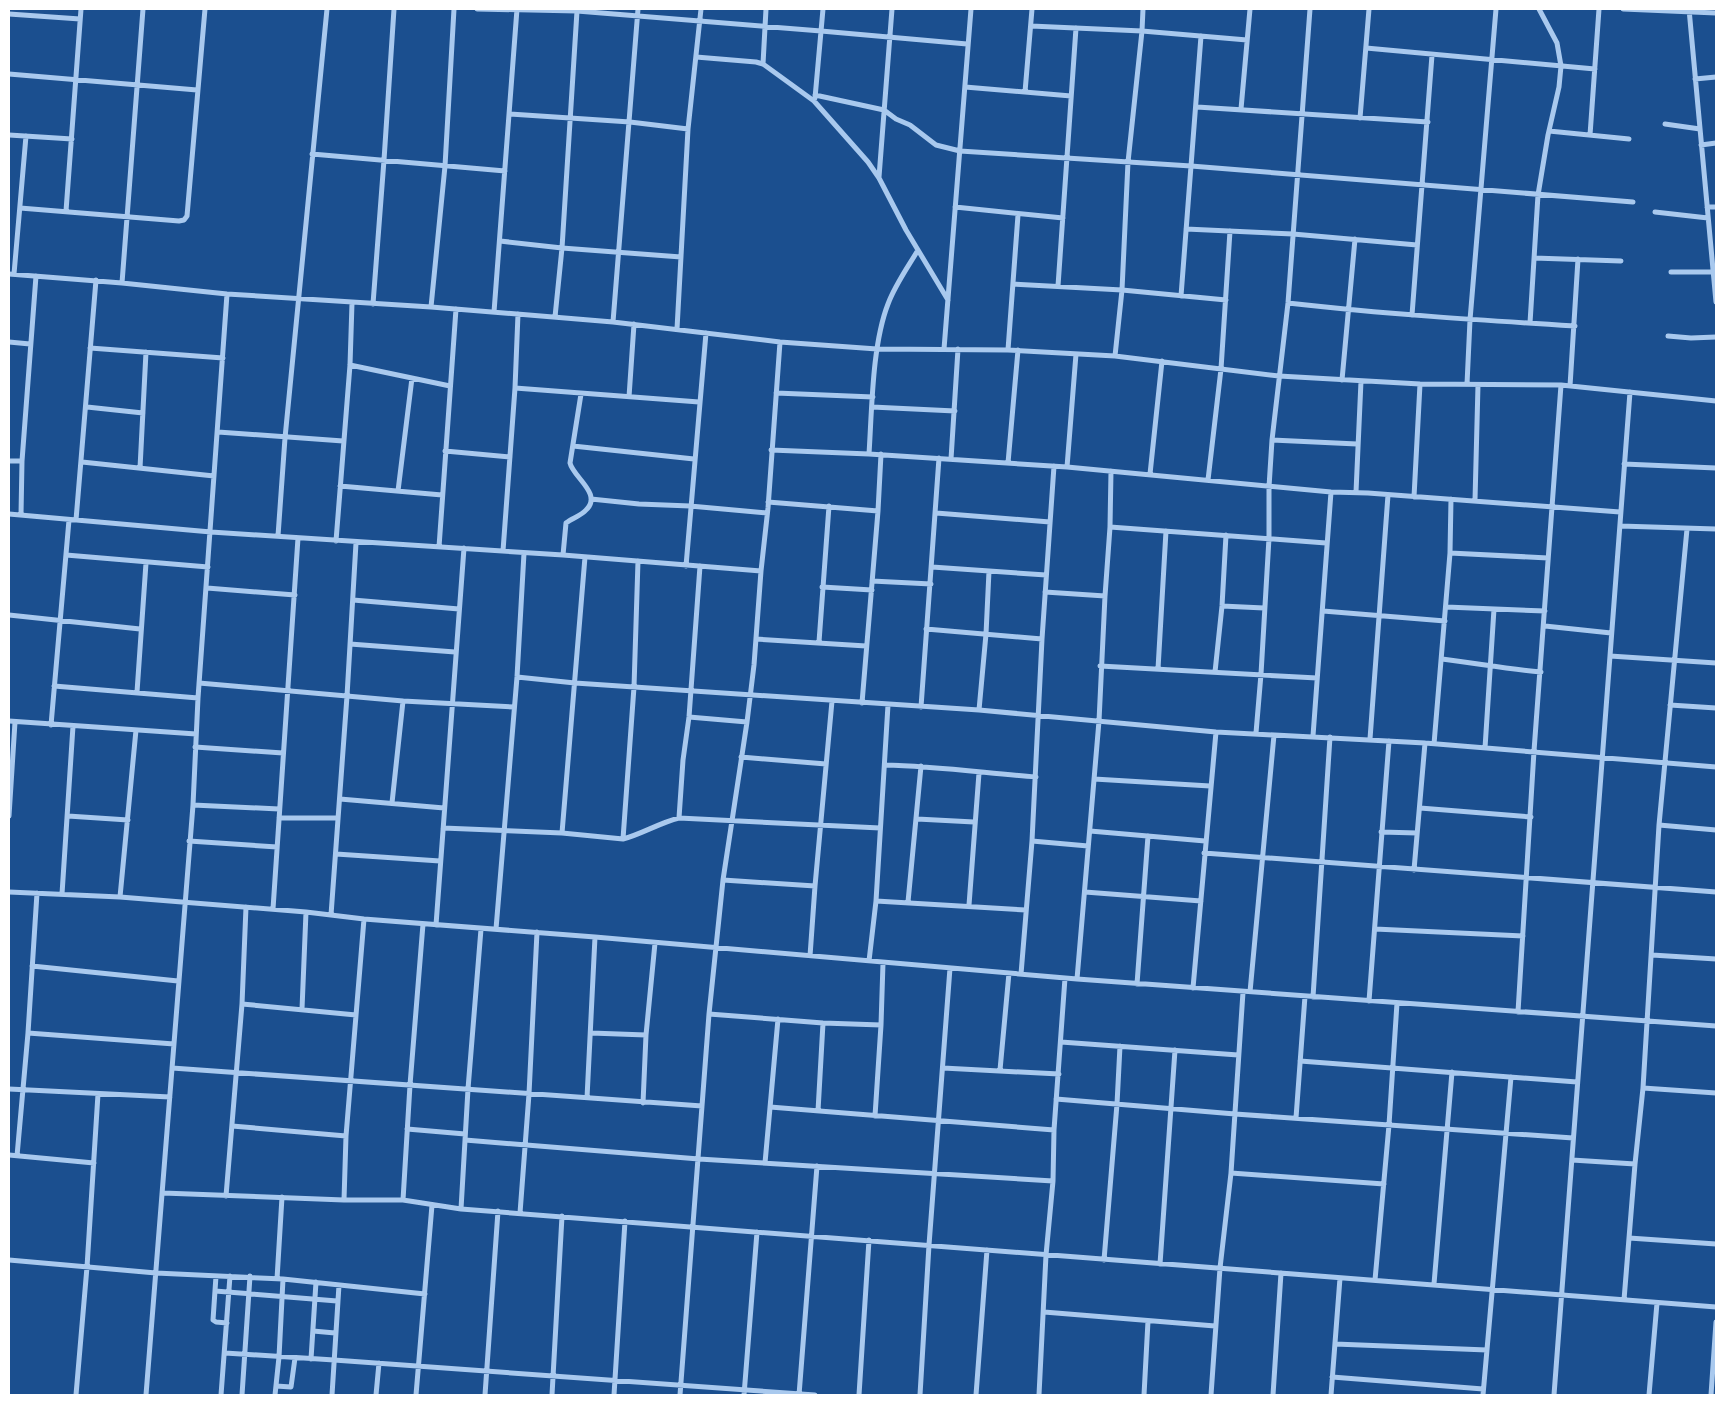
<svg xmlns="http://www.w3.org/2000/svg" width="1725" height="1404" viewBox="0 0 1725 1404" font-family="Quicksand,sans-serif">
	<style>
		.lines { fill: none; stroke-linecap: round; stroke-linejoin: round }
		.minor { stroke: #a9c9ee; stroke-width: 5 }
	</style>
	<rect width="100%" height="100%" fill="#1b4f8f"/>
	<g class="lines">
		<!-- minor -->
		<path class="minor" d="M 477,9 L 577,11 L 821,31 L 967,44
			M 1623,9 L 1716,13
			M 1689,9 L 1716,302
			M 9,14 L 80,19
			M 1031,26 L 1142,31 L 1247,40
			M 1366,48 L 1595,69
			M 696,57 L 756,62 L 763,64 L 814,101 L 868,162 L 879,178 L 906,230 L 948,300
			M 763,64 L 766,9
			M 9,74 L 197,90
			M 1695,79 L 1716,77
			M 965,87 L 1071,96
			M 1025,92 L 1032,9
			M 815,95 L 884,110 L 896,119 L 910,125 L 936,145 L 960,151 L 1191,166 L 1633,202
			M 815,98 L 823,9
			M 1197,107 L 1428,122
			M 1241,109 L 1250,9
			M 510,114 L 630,122 L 688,129
			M 1360,118 L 1369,9
			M 1665,124 L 1700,129
			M 1549,131 L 1629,139
			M 9,135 L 72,139
			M 1590,135 L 1599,9
			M 1701,145 L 1716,143
			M 312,154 L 505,171
			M 879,177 L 892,9
			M 955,207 L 1063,218
			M 1707,207 L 1716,207
			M 20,208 L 179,221 L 184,220 L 187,216 L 205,9
			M 66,211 L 81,9
			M 1655,212 L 1708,218
			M 1186,229 L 1293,234 L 1417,245
			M 500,241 L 562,248 L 681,257
			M 1534,258 L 1621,261
			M 1671,272 L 1715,272
			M 9,274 L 122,283 L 227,294 L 431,307 L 613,322 L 780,342 L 877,349 L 1008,350 L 1115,356 L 1279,376 L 1420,384 L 1561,385 L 1716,401
			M 14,274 L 26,136
			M 122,283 L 143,9
			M 1013,284 L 1122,290 L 1226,300
			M 1058,286 L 1076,28
			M 1181,296 L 1201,36
			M 1288,303 C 1383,314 1479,320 1575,326
			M 373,304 L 384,160 L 394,9
			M 431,307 L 445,166 L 454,9
			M 494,312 L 517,9
			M 1412,315 L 1432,55
			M 555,317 L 562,248 L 577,11
			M 613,322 L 638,9
			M 1530,323 L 1538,195 L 1548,135 L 1559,87 L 1561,66 L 1557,43 L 1539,9
			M 677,329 L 688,129 L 701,9
			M 1668,336 L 1691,338 L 1716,337
			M 9,342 L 30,344
			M 90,348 L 223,358
			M 944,349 L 971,9
			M 1008,350 L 1018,215
			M 1115,356 L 1122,290 L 1128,162 L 1142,31 L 1143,9
			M 350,365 L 450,386
			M 1342,380 L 1355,239
			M 1467,384 L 1470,320 L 1496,9
			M 1570,386 L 1578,259
			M 515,388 L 699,402
			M 776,393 L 873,397
			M 629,397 L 634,324
			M 87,407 L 143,413
			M 872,407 L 955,411
			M 218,432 L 343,441
			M 1272,440 L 1357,444
			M 573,446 L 694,459
			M 771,450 L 869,454 L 1067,467 L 1331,492 L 1368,493 L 1620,512
			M 445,451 L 510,457
			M 869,454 C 872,409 872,345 888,304 C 895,285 908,267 918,250
			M 951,459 L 958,349
			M 9,461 L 22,461
			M 82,462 L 214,476
			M 1008,463 L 1018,350
			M 1624,464 L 1716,468
			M 1067,467 L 1076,354
			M 140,468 L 146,352
			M 1150,474 L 1162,361
			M 1208,480 L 1221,369 L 1230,231
			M 340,486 L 442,495
			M 398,491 L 412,378
			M 1356,492 L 1361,381
			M 1414,497 L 1420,384
			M 591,499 L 639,504 L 690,506 L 767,513
			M 1475,500 L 1478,385
			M 768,502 L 878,511
			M 936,513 L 1050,522
			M 9,514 L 211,532 L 563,555 L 761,571
			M 21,515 L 22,461 L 36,276
			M 76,520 L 96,280
			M 1620,526 L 1716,529
			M 1110,527 L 1326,543
			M 278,536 L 285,438 L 327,9
			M 336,541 L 350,365 L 352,303
			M 439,547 L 456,309
			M 503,551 L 515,388 L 518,314
			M 1450,553 L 1548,558
			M 66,555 L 208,567
			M 563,555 L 566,523 C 572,518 581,516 586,510 C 603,494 573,477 570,463 L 581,394
			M 686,566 L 706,333
			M 932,567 L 1046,575
			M 872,581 L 931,584
			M 822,587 L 872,590
			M 207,588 L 295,595
			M 1045,592 L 1105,596
			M 353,600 L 459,609
			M 1222,606 L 1264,608
			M 1446,607 L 1545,611
			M 1323,611 L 1445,621
			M 9,615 L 140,629
			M 1545,626 L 1611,633
			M 926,629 L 1042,639
			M 756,639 L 866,646
			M 819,642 L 829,506
			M 350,644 L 455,652
			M 1610,656 L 1716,663
			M 1442,659 C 1475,663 1508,669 1541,672
			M 1100,666 L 1317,678
			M 1158,669 L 1166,531
			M 1215,672 L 1222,606 L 1226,535
			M 517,677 L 575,683 L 979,710 L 1216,732 L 1425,743 L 1716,767
			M 199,683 L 403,701 L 514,707
			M 54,686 L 198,698
			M 137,692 L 146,563
			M 862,703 L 878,511 L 881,454
			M 1670,705 L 1716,708
			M 921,707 L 939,458
			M 979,710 L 986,634 L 989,571
			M 689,717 L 747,722
			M 9,721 L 196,734
			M 51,725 L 69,520
			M 1256,733 L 1261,674 L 1269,538 L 1269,487 L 1272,440 L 1288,303 L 1310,9
			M 1313,736 L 1331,492
			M 1370,739 L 1388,495
			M 1434,744 L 1450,553 L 1451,499
			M 195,747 L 283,753
			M 1485,748 L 1494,609
			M 741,757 L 826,764
			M 885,765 C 935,766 985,773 1036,777
			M 1094,779 L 1210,786
			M 340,799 L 444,808
			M 392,803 L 403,701
			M 193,805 L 279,809
			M 1420,808 L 1531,817
			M 9,816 L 15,722
			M 68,816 L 128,820
			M 279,818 L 338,818
			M 679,818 L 683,760 L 689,717 L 700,566
			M 917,819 L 974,822
			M 1659,825 L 1716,830
			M 443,828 L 562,833 L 623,839 C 642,834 659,823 679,818 L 880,828
			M 1090,831 L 1205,841
			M 1381,832 L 1417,833
			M 562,833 L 585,557
			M 623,839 L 634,687 L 638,561
			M 189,841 L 277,847
			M 1032,841 L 1088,846
			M 1204,853 L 1716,892
			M 336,854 L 440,861
			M 1414,870 L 1425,743
			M 723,880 L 815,886 L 832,701
			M 9,892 L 120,897 L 306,912 L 364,919 L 595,937 L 1077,979 L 1716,1026
			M 1085,892 L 1201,901
			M 62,894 L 73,726
			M 120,897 L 136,730
			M 876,901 L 1026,910
			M 908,902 L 921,766
			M 969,905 L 979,773
			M 273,909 L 298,538
			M 331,915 L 347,696 L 356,543
			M 436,925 L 464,548
			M 496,929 L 517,677 L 524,553
			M 1375,929 L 1523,936
			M 1652,955 L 1716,959
			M 810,956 L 815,886
			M 869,961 L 876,901 L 888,705
			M 32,966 L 178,981
			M 1021,974 L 1032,841 L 1042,639 L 1054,466
			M 1077,979 L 1099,721 L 1105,596 L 1110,527 L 1111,471
			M 1137,984 L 1148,836
			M 1193,988 L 1216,732
			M 1250,992 L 1274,735
			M 1313,997 L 1330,737
			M 1369,1001 L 1389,741
			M 242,1004 L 356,1015
			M 302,1009 L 306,912
			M 1518,1012 L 1534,751 L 1561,385
			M 709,1014 L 823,1023 L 881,1025
			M 28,1033 L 174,1044
			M 591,1033 L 646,1035
			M 1061,1042 L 1238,1055
			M 1300,1061 L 1577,1082
			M 172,1068 L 702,1106
			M 943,1068 L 1059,1074
			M 1000,1070 L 1009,973
			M 1643,1088 L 1716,1093
			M 9,1089 L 170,1097
			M 587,1098 L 595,937
			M 1056,1099 L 1235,1114 L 1573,1138
			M 643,1103 L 646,1035 L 655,943
			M 770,1107 L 1054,1130
			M 818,1111 L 823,1023
			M 875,1116 L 881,1025 L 883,963
			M 1296,1118 L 1305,996
			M 232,1126 L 346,1136
			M 407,1129 L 465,1134
			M 465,1140 L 699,1159 L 1053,1181
			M 9,1155 L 94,1163
			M 17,1156 L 28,1033 L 37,893
			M 1572,1160 L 1635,1164
			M 765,1163 L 778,1019
			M 1231,1173 L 1384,1184
			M 163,1193 L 344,1200 L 403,1200 L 461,1209 L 1716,1307
			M 226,1196 L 242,1004 L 246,907
			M 344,1200 L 346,1136 L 364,919
			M 403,1200 L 410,1085 L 423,924
			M 461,1209 L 468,1089 L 481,929
			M 520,1213 L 529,1094 L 537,932
			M 1629,1238 L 1716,1244
			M 9,1260 L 156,1273 L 283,1279 L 425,1294
			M 1104,1260 L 1117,1104 L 1120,1046
			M 1160,1264 L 1175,1050
			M 216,1276 L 213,1320 L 216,1322 L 227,1323
			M 277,1279 L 282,1197
			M 1375,1280 L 1389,1125 L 1397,1003
			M 1434,1284 L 1452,1072
			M 215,1291 L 337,1301
			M 1624,1300 L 1635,1164 L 1643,1088 L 1659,825 L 1687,529
			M 1044,1312 L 1215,1326
			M 313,1331 L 335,1333
			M 1335,1344 L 1487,1350
			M 225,1353 L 334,1360 L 815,1395
			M 311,1359 L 316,1282
			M 1332,1377 L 1483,1389
			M 276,1386 L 291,1387 L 295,1358
			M 76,1395 L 87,1267 L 98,1094
			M 146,1395 L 193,805 L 198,698 L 227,294
			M 221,1395 L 230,1276
			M 242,1395 L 250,1276
			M 275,1395 L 279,1357 L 283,1279
			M 332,1395 L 339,1285
			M 376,1395 L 379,1363
			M 416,1395 L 432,1205
			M 485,1395 L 498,1211
			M 552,1395 L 562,1216
			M 614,1395 L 625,1221
			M 680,1395 L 709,1014 L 723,880 L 747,722 L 754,665 L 761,571 L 768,508 L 780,342
			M 744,1395 L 757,1232
			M 799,1395 L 817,1166
			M 859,1395 L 869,1240
			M 920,1395 L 929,1245 L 950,968
			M 976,1395 L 987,1250
			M 1039,1395 L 1046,1255 L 1053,1181 L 1054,1130 L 1065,978
			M 1144,1395 L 1148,1321
			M 1211,1395 L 1220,1268 L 1231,1173 L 1243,992
			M 1273,1395 L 1281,1273
			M 1331,1395 L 1340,1278
			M 1483,1395 L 1511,1077
			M 1554,1395 L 1630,392
			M 1649,1395 L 1657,1303
			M 1711,1395 L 1716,1322"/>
	</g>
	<!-- border -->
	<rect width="1725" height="1404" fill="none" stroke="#ffffff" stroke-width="20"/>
</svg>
